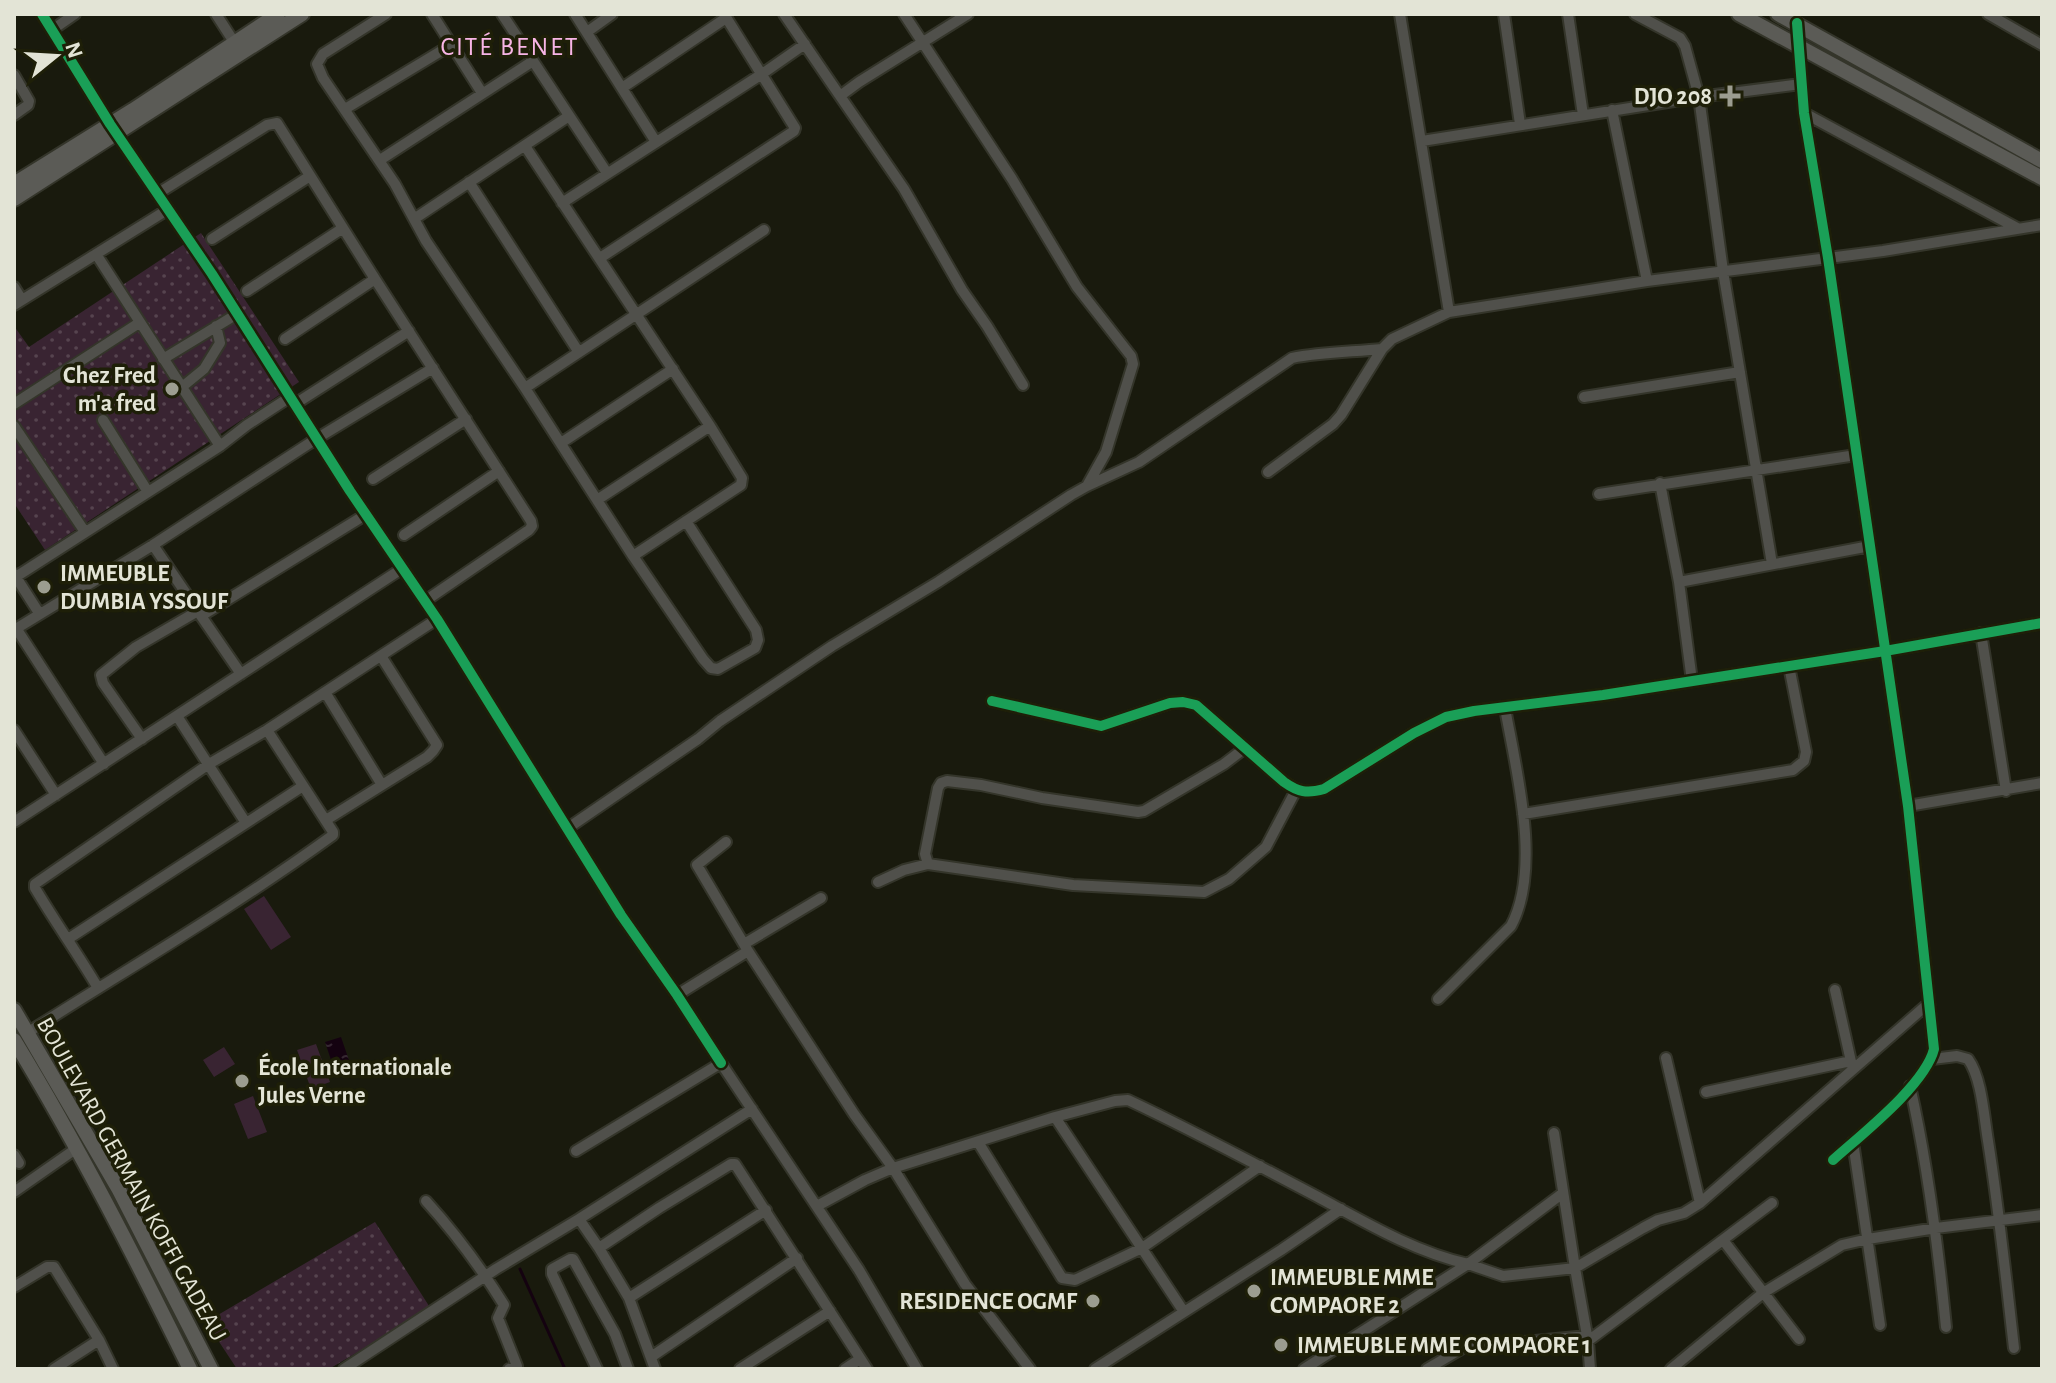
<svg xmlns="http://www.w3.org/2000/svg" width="2056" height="1383" viewBox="0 0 2056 1383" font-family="'Alegreya Sans',sans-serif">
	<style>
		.grass { fill: url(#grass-dots) }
		.park { fill: #392432 }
		.water { fill: url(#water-ripples) }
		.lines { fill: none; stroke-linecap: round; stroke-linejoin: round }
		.stream { stroke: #140210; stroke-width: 3 }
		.street-casing { stroke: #34352a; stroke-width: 14 }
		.secondary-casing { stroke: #34352a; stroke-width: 18 }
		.street { stroke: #50504b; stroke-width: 10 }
		.secondary { stroke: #5b5b56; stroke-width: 14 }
		.cycleway-casing { stroke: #1e1f08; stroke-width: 15 }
		.cycleway { stroke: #1a9f57; stroke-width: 10 }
		.poi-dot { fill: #9c9d90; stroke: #1e1f08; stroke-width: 3 }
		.labels { text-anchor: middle; stroke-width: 7; stroke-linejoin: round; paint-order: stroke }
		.poi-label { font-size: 24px; font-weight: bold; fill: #e3e4d6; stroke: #1e1f08; text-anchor: start }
		.street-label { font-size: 24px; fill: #e3e4d6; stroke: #1e1f08 }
		.neighbourhood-label { font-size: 26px; letter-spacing: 2px; fill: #f8b5e6; stroke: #1e1f08 }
	</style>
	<defs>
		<pattern id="grass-dots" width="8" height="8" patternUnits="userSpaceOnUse" patternTransform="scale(2)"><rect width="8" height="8" fill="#392432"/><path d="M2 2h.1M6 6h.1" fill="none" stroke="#56444f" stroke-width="1.8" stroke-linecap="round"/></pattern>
		<pattern id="water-ripples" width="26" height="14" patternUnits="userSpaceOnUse" patternTransform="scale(2)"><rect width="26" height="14" fill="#140210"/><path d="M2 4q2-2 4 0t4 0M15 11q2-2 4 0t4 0" fill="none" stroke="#362732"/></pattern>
	</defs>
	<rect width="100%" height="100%" fill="#191a0d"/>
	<!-- grass -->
	<path class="grass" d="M 201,233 L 299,382 L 45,550 L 14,503 L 14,326 L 29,347 Z
		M 375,1222 L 431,1309 L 329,1369 L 237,1369 L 206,1322 Z"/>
	<!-- park -->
	<path class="park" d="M 264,896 L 291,937 L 271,950 L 244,909 Z
		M 316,1044 L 330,1082 L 311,1089 L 297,1050 Z
		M 224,1047 L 235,1064 L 214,1077 L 203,1060 Z
		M 253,1096 L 267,1132 L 248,1139 L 234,1104 Z"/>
	<!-- water -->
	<path class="water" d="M 341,1037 L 352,1069 L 336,1075 L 325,1042 Z"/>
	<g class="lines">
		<!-- stream -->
		<path class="stream" d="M 520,1269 L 565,1369"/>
		<!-- street casing -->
		<g class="street-casing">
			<path id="street" d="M 42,14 L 110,124 L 212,274 L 350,491 L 437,619 L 621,915 L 677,995 L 721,1063
				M 216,14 L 234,42
				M 386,14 L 323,54 L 317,64 L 323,78 L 395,184 L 426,241 L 525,388 L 633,556 L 703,659 L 711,668 L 718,669 L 755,648 L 758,640 L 756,630 L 686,521
				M 432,14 L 482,93
				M 502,14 L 607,173
				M 575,14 L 656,142
				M 784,14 L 840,96 L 859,82 L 968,14
				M 904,14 L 1012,179 L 1077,287 L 1131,356 L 1133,364 L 1106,452 L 1087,486
				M 1400,14 L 1449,312
				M 1504,14 L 1520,124
				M 1568,14 L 1583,115
				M 1635,14 L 1680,38 L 1685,46 L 1699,97 L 1723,271 L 1772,564
				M 1988,14 L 2042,45
				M 1797,23 L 1804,113 L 1828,258 L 1908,806 L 1934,1049 C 1925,1085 1862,1134 1833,1160
				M 52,30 L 75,14
				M 587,32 L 612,14
				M 14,75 L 29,101 L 28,105 L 14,115
				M 622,88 L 726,18
				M 840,96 L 904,189 L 962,290 L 987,326 L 1023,385
				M 345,109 L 451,45
				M 1612,110 L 1647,281
				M 1804,113 L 2017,228
				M 1422,141 L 1699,97 L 1801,84
				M 525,146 L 710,426 L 742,478 L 741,485 L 633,556
				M 380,160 L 533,61
				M 469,182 L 578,351
				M 157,194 L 267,125 L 277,123 L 375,279 L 531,521 L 532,526 L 529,530 L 425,601
				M 562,203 L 762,74 L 805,44
				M 414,219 L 569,116
				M 212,239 L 310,176
				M 600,258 L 794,131 L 795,128 L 724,14
				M 14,287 L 22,300
				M 247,291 L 343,228
				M 14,305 L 167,210
				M 285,339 L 375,279
				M 163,359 L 237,314
				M 182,387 L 204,369 L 220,343 L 216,326
				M 525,388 L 764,230
				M 1584,397 L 1740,372
				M 14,404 L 139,323
				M 295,404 L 409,331
				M 103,420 L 148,492
				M 14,426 L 85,532
				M 561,443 L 673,369
				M 220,446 L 247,425 L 290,397
				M 1268,472 L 1333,424 L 1341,415 L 1382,349 L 1392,339 L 1449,312 L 1647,281 L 1883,251 L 2042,225
				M 373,479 L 466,419
				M 1660,483 L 1679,582 L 1692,681
				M 1599,494 L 1856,455
				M 597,500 L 710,426
				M 404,535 L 499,471
				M 14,574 L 39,613
				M 14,578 L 220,446 L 96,254
				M 1679,582 L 1870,546
				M 199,613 L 241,674
				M 201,616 L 365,515
				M 16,628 L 104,764
				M 14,630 L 153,545 L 316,439 L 433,368
				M 1981,633 L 2006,791
				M 325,692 L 382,785
				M 992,701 L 1101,726 L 1170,703 L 1183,702 L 1196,705 L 1284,782 C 1298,792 1307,794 1324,789 L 1414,733 L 1446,717 L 1474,711 L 1603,695 L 1885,651 L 2042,623
				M 177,716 L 246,823
				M 14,730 L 56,795
				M 142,739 L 103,683 L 101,675 L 136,647 L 198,611 L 153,545
				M 1908,806 L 2042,783
				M 1523,814 L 1793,770 L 1804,761 L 1806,752 L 1789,666
				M 326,820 L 427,757 L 433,751 L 437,745 L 381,656
				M 14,822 L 403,568
				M 568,828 L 698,739 L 720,721 L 832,646 L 938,582 L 1071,495 L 1087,486 L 1139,462 L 1292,358 C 1321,352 1352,352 1382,349
				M 726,842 L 697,865 L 748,951 L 854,1114 L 893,1168 L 965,1284 L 1030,1369
				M 928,864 L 925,854 L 938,788 L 941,783 L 947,781 L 981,785 L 1042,798 L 1138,812 L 1144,811 L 1224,764 L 1245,748
				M 878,882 L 904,870 L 928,864 L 1073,885 L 1204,892 L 1229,879 L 1266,847 L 1296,790
				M 68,939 L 303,786
				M 744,944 L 821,898
				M 98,988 C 78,954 55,922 35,888 L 35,884 L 209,764 L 267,730 L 437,619
				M 1835,990 L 1852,1066
				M 677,995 L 748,951
				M 1438,999 L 1511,926 C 1542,868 1516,770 1505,708
				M 27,1033 C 129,968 234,907 333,835 L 333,832 L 267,730
				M 1666,1058 L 1700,1203
				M 1932,1059 L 1957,1056 L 1968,1059 C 1982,1078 1984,1118 1988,1141 C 1999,1210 2006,1279 2014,1348
				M 1910,1086 C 1928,1166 1938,1246 1946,1327
				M 1706,1092 L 1851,1061
				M 1055,1117 L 1184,1312
				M 978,1142 L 1062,1278 L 1075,1280 L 1142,1248 L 1260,1166
				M 1853,1142 L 1880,1325
				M 576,1151 L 721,1063 L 859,1270 L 917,1369
				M 14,1155 L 19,1163
				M 14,1192 L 77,1148
				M 426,1201 C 455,1233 481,1268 504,1305 L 498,1318 L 517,1366 L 509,1369
				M 817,1206 L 865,1180 L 893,1168 L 1055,1117 L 1115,1101 L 1128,1100 C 1192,1130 1255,1164 1318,1197 C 1366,1223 1415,1252 1468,1264 L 1563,1193
				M 579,1219 L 599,1248 L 629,1298 L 655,1369
				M 1723,1240 L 1799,1339
				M 599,1248 L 659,1208 L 731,1164 L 735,1164 L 867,1369
				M 14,1287 L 47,1267 L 54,1267 L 99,1340 L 113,1369
				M 629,1298 L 766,1210
				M 1588,1341 L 1772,1203
				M 651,1357 L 797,1258
				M 54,1369 L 99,1340
				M 344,1369 L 496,1269 L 579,1219 L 752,1109
				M 597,1369 L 552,1274 L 552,1269 L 570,1259 L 573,1259 L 615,1334 L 628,1369
				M 740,1369 L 830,1311
				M 845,1369 L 860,1359
				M 1095,1369 L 1281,1250 L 1341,1209
				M 1304,1369 L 1468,1264 L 1503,1276 L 1575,1268 L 1554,1133
				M 1427,1369 L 1473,1342 L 1491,1345 L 1587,1336
				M 1590,1369 L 1588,1341 L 1575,1268 L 1643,1228 L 1658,1220 L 1684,1213 L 1700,1203 L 1929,1003
				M 1671,1369 L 1763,1293 L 1842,1245 L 1868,1239 L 1936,1228 L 2042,1215"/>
		</g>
		<!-- secondary casing -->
		<g class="secondary-casing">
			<path id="secondary" d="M 1739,14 L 2042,178
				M 1778,14 L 2042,161
				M 14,184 L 133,110 L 278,14
				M 14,199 L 302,14
				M 14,1010 L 119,1190 L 211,1369
				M 14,1040 C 79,1147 135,1257 190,1369"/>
		</g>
		<!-- street -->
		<use href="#street" class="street"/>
		<!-- secondary -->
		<use href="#secondary" class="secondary"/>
		<!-- cycleway casing -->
		<g class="cycleway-casing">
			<path id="cycleway" d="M 42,14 L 110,124 L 212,274 L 350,491 L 437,619 L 621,915 L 677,995 L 721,1063
				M 1797,23 L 1804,113 L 1828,258 L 1908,806 L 1934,1049 C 1925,1085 1862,1134 1833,1160
				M 992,701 L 1101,726 L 1170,703 L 1183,702 L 1196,705 L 1284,782 C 1298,792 1307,794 1324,789 L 1414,733 L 1446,717 L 1474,711 L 1603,695 L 1885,651 L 2042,623"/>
		</g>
		<!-- cycleway -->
		<use href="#cycleway" class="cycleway"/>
	</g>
	<!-- markers -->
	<g class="poi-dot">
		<path d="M1726 84h8v8h8v8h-8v8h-8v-8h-8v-8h8z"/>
		<circle cx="172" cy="389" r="8"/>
		<circle cx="44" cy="587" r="8"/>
		<circle cx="242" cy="1081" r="8"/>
		<circle cx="1254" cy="1291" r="8"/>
		<circle cx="1093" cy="1301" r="8"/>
		<circle cx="1281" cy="1345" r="8"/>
	</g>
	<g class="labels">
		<!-- poi labels -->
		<g class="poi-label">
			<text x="1712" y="104" text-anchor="end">DJO 208</text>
			<text x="156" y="383" text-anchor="end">Chez Fred<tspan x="156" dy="28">m'a fred</tspan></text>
			<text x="60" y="581">IMMEUBLE<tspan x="60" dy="28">DUMBIA YSSOUF</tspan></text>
			<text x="258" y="1075">École Internationale<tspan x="258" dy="28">Jules Verne</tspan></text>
			<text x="1270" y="1285">IMMEUBLE MME<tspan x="1270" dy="28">COMPAORE 2</tspan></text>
			<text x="1077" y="1309" text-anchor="end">RESIDENCE OGMF</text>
			<text x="1297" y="1353">IMMEUBLE MME COMPAORE 1</text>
		</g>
		<!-- street labels -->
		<g class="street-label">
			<text transform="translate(132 1179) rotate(61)" y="8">BOULEVARD GERMAIN KOFFI GADEAU</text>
		</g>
		<!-- neighbourhood labels -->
		<g class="neighbourhood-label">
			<text x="510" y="55">CITÉ BENET</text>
		</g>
	</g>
	<!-- border -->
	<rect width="2056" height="1383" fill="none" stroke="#e3e4d6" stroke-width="32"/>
	<!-- north arrow -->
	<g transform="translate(56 56) rotate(72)" stroke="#1e1f08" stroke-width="6" paint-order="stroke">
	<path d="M0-6L14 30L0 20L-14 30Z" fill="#e3e4d6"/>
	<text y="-12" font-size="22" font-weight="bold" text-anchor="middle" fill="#e3e4d6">N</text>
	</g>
</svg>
